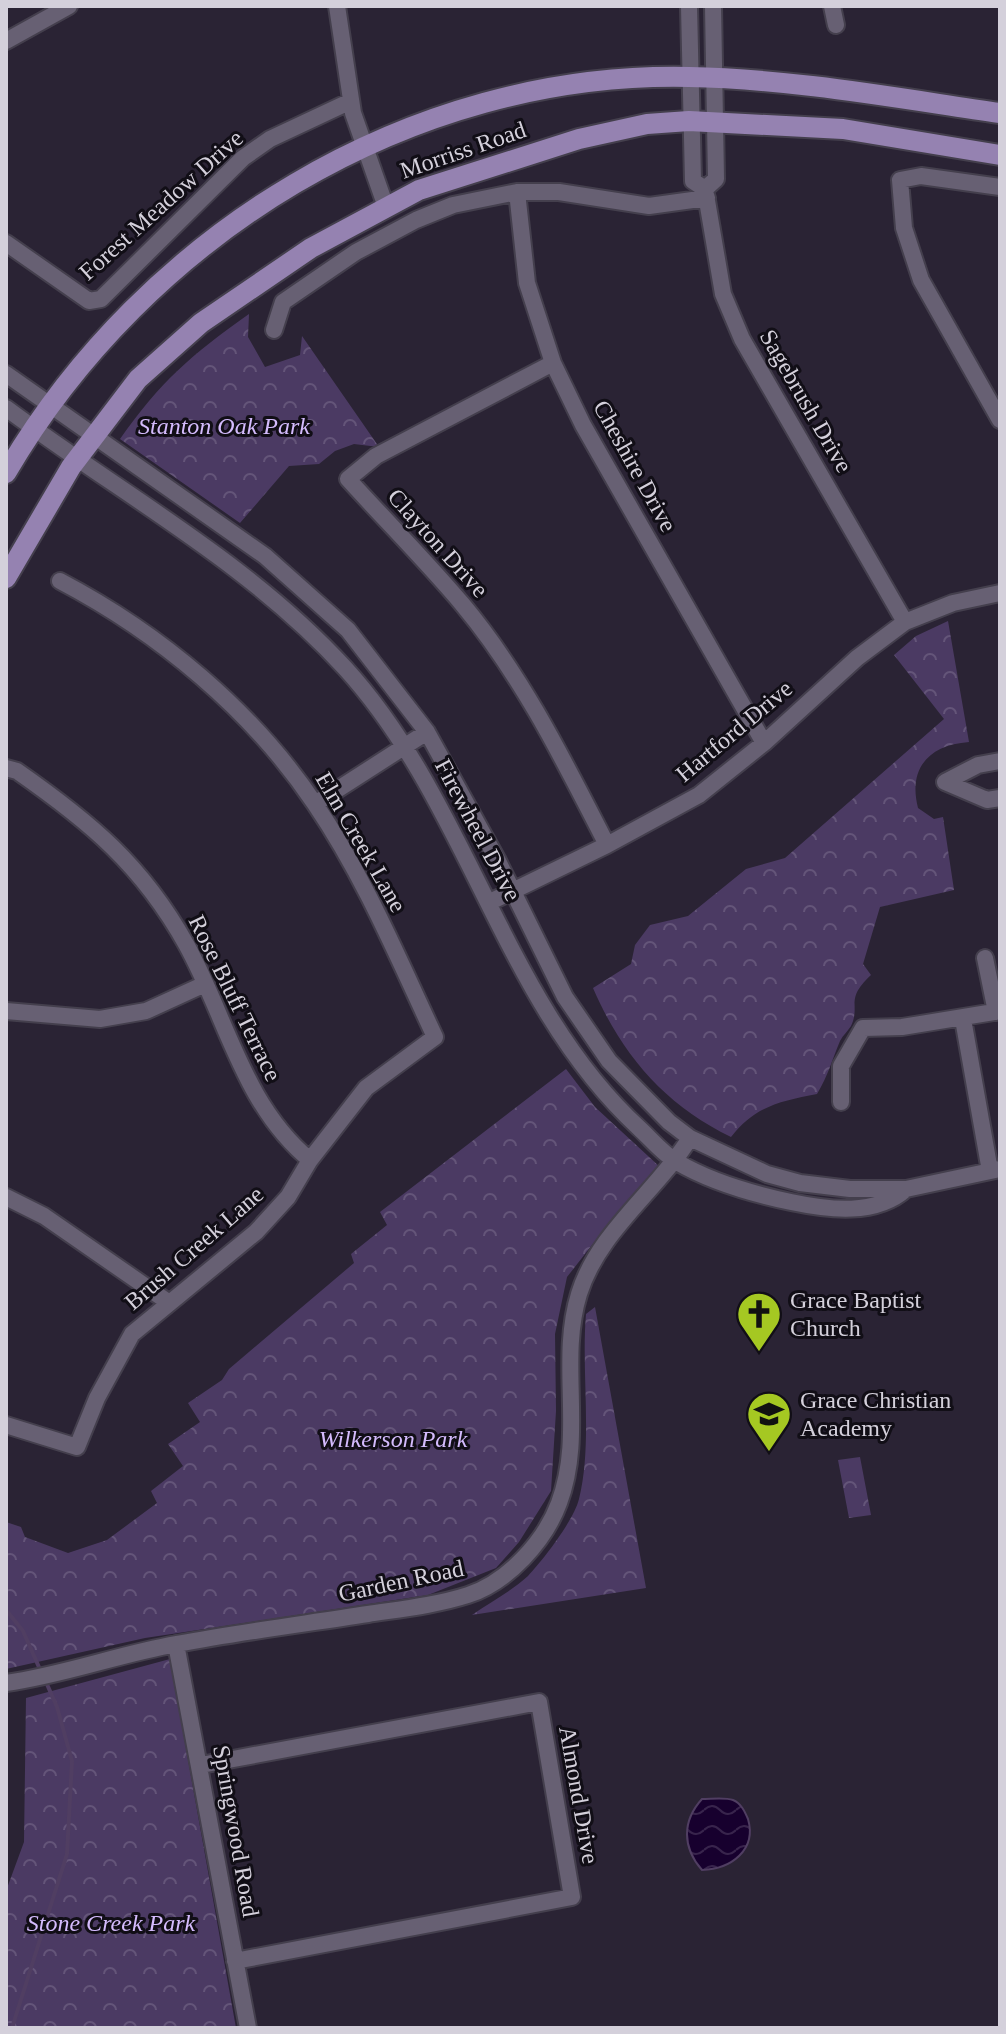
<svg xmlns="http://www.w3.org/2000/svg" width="1006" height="2034" viewBox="0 0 1006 2034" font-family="Georgia,serif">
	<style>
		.forest { fill: url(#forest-crowns) }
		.water { fill: url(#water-waves); stroke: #503e62; stroke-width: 2 }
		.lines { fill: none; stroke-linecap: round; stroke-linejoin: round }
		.stream { stroke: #503e62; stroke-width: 4 }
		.minor-casing { stroke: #443f4d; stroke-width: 20 }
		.major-casing { stroke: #443f4d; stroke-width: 24 }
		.minor { stroke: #676073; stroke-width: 16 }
		.major { stroke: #9582b1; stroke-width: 20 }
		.labels { text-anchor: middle; stroke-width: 6; stroke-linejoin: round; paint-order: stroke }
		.street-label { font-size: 24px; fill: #d4d0db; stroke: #110e16 }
		.park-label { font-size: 24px; font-style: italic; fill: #d4bbfd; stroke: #110e16 }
		.poi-label { font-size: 24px; fill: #d4d0db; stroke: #110e16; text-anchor: start }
	</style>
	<defs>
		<pattern id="forest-crowns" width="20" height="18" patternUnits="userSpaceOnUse" patternTransform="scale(2)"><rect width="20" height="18" fill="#4b3a63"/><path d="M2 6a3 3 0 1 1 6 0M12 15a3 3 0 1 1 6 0" fill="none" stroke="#645579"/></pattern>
		<pattern id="water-waves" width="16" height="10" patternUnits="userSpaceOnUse" patternTransform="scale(2)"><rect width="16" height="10" fill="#17002e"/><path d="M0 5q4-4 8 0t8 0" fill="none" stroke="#38244c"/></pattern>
	</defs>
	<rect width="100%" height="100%" fill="#2a2334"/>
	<!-- forest -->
	<path class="forest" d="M 249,314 L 248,337 L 265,367 L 300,355 L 302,336 L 379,447 L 354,444 L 335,451 L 319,464 L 289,466 L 240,523 L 120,439 C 161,381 191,355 249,314 Z
		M 948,621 L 969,742 C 928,745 908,769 918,808 L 934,819 L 943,817 L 954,890 L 880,907 L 863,964 L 871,975 C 844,1000 861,1005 851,1026 C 848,1031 843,1035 840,1041 C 832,1060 828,1076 817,1094 C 781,1101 755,1106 731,1137 C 665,1105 622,1055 593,988 L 631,964 L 635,945 L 650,925 L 688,916 L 746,869 L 785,858 L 944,719 L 894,655 L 916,636 Z
		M 566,1069 L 595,1107 L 661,1168 L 610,1222 L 567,1277 L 555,1334 L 556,1411 L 551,1491 L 519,1542 L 496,1568 L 428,1595 L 145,1638 L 6,1669 L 6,1522 L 21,1527 L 25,1537 L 68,1553 L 107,1540 L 157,1503 L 151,1491 L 183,1466 L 168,1444 L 200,1422 L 188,1403 L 222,1380 L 229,1369 L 354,1263 L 351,1254 L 387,1225 L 380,1212 Z
		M 595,1307 L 646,1588 L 472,1615 C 490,1602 512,1591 528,1576 C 543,1560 574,1520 579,1499 C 593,1442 581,1373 586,1314 Z
		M 860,1457 L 871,1515 L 849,1518 L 838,1460 Z
		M 170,1659 L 236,2028 L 6,2028 L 6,1891 L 24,1842 L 26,1698 Z"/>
	<!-- water -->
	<path class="water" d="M 702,1799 C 711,1799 725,1797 733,1800 C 741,1803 745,1812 748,1819 C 757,1850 731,1869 702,1870 C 682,1847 682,1821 702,1799 Z"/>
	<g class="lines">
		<!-- stream -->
		<path class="stream" d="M 6,1610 L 23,1631 L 42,1674
			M 12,2028 L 67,1854 L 72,1761 L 57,1707 L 46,1682"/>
		<!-- minor casing -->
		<g class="minor-casing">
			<path id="minor" d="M 337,6 L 353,113 L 386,207
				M 689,6 L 693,181 L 705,189 L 723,294 L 742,339 L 905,622
				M 832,6 L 836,25
				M 6,41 L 69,6
				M 1000,187 L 921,176 L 900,180 L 904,228 L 921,280 L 1000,420
				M 705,189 L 716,179 L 713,6
				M 517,192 L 527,283 L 553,363 L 583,425 L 764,743
				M 6,243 L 89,301 L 101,299 L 243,158 L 270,139 L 351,101
				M 274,330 L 283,302 L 356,252 L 416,220 L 453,205 L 517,192 L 559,192 L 649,206 L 707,198
				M 553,363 L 376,456 L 348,479 C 386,521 427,562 463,605 C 523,677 565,763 607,845
				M 6,374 L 265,556 L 348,630 L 427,732 L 497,859 L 565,997 L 609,1061 L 669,1122 L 690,1138 L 767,1174 L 800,1183 L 850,1189 L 906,1189 L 1000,1169
				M 6,408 C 121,494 247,561 345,668 C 469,804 504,1004 639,1128 C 651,1139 663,1154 677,1162 C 711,1182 753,1194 791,1202 C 829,1210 876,1216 906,1189
				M 1000,761 L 978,765 L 945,782 L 987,800 L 1000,798
				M 6,768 L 17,771 C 90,822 142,865 186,944 C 227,1018 243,1105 310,1160
				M 315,804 L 427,732
				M 490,902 L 607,845 L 699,795 L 764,743 L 857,658 L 905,622 L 953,603 L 1000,593
				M 985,958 L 996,1012
				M 6,1011 L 100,1019 L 146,1011 L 205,984
				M 963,1019 L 990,1171
				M 841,1102 L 841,1066 L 863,1028 L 902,1027 L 1000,1011
				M 6,1197 L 44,1216 L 168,1302
				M 6,1425 L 77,1447 L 97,1398 L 132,1334 L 256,1232 L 288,1197 L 310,1160 L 366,1088 L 435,1037 C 398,958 364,876 315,804 C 252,710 159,633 60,581
				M 176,1644 L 248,2028
				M 6,1683 C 64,1675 119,1654 177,1644 C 240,1632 304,1624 368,1614 C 401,1609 437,1605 468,1595 C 508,1582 545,1541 559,1503 C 585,1434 558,1362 579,1294 C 598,1232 657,1191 690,1138
				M 201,1765 L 539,1702 L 572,1897 L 235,1961"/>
		</g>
		<!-- major casing -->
		<g class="major-casing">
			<path id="major" d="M 6,473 C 145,235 410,71 689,77 C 794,79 896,98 1000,113
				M 6,578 L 71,467 L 138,379 L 201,323 L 311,248 L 419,190 L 579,139 L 647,124 L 689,121 L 843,129 L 1000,155"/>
		</g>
		<!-- minor -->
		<use href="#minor" class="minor"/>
		<!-- major -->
		<use href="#major" class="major"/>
	</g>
	<!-- icons -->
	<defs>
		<g id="church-pin" transform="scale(2.3)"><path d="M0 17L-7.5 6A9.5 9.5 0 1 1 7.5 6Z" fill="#a5c822" stroke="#110e16"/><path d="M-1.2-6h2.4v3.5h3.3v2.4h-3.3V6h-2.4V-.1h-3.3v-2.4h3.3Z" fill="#111"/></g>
		<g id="school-pin" transform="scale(2.3)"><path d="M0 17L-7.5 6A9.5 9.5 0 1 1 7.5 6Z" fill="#a5c822" stroke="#110e16"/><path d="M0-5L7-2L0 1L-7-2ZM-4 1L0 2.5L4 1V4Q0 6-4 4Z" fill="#111"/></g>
	</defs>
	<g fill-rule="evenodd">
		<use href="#church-pin" x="759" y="1314"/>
		<use href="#school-pin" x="769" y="1414"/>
	</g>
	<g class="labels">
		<!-- street labels -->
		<g class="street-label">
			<text transform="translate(463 150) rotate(-19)" y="8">Morriss Road</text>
			<text transform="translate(161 205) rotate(-42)" y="8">Forest Meadow Drive</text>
			<text transform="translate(806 401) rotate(60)" y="8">Sagebrush Drive</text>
			<text transform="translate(635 466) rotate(61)" y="8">Cheshire Drive</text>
			<text transform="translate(438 543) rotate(48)" y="8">Clayton Drive</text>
			<text transform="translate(734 731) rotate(-40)" y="8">Hartford Drive</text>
			<text transform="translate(478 830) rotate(62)" y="8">Firewheel Drive</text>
			<text transform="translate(361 842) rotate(60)" y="8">Elm Creek Lane</text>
			<text transform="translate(235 998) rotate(64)" y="8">Rose Bluff Terrace</text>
			<text transform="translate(194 1248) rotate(-41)" y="8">Brush Creek Lane</text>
			<text transform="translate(401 1581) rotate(-12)" y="8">Garden Road</text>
			<text transform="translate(579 1795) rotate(80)" y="8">Almond Drive</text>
			<text transform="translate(236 1831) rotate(80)" y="8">Springwood Road</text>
		</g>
		<!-- park labels -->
		<g class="park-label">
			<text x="224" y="434">Stanton Oak Park</text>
			<text x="393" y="1447">Wilkerson Park</text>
			<text x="111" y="1931">Stone Creek Park</text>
		</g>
		<!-- poi labels -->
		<g class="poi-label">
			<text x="790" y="1308">Grace Baptist<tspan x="790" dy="28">Church</tspan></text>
			<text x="800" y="1408">Grace Christian<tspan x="800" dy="28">Academy</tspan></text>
		</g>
	</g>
	<!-- border -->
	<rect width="1006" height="2034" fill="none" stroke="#d4d0db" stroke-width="16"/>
</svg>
